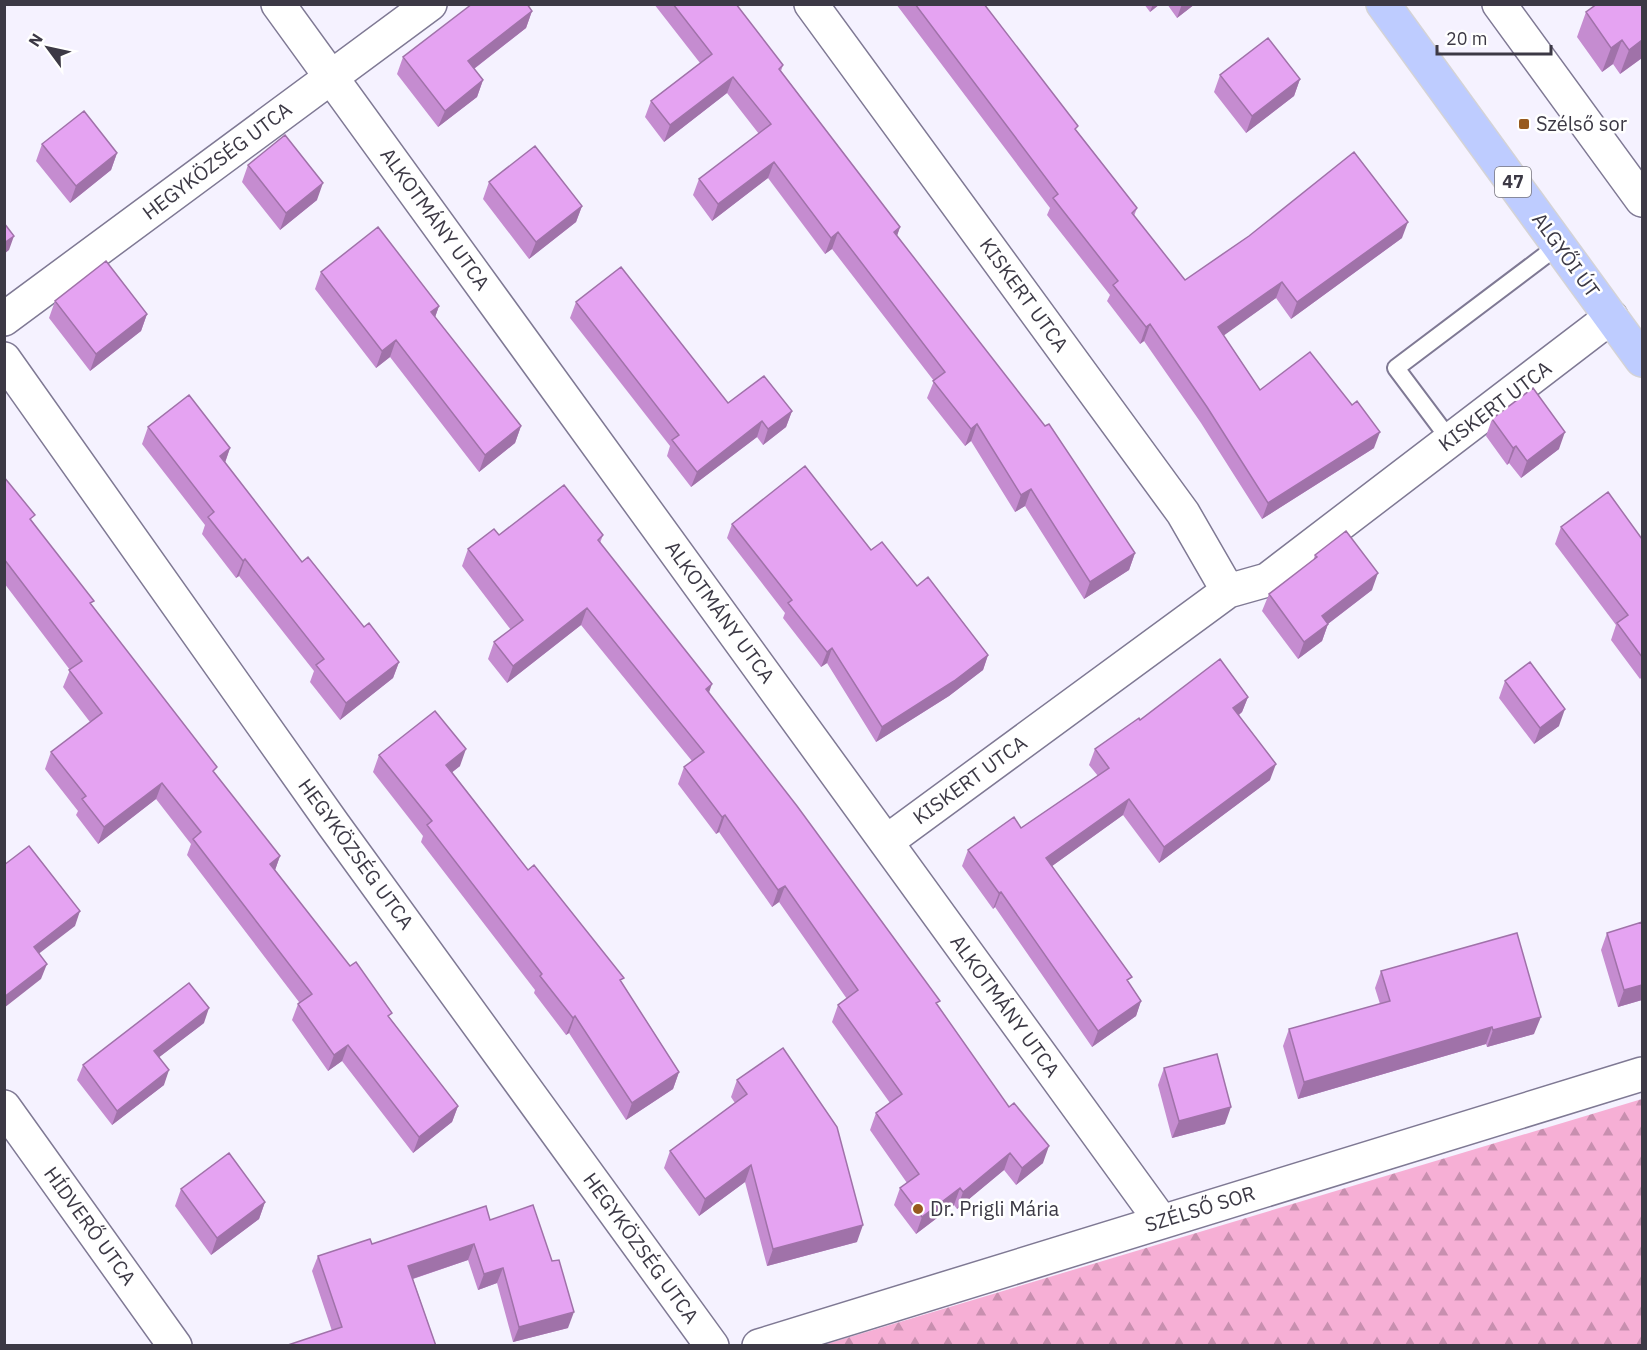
<svg xmlns="http://www.w3.org/2000/svg" width="1647" height="1350" viewBox="0 0 1647 1350" font-family="'IBM Plex Sans',sans-serif">
	<style>
		.forest { fill: url(#forest-firs) }
		.lines { fill: none; stroke-linecap: round; stroke-linejoin: round }
		.service-casing { stroke: #7f7994; stroke-width: 20 }
		.minor-casing { stroke: #7f7994; stroke-width: 36 }
		.primary-casing { stroke: #d4d3d6; stroke-width: 36 }
		.service { stroke: #fff; stroke-width: 16 }
		.minor { stroke: #fff; stroke-width: 33 }
		.primary { stroke: #beccff; stroke-width: 33 }
		.wall { fill: #c58cd0 }
		.shaded-wall { fill: #a072a9 }
		.building { fill: #e5a3f2; stroke: #a072a9; stroke-width: 1.5 }
		.poi-dot { fill: #975a1e; stroke: #fff; stroke-width: 2 }
		.labels { text-anchor: middle; stroke-width: 5; stroke-linejoin: round; paint-order: stroke }
		.shield { fill: #fff; stroke: #76747d; stroke-width: 1.5 }
		.shield-label { font-size: 18px; font-weight: bold; fill: #3c3945 }
		.poi-label { font-size: 20px; fill: #3c3945; stroke: #fff; text-anchor: start }
		.street-label { font-size: 20px; fill: #3c3945; stroke: #fff }
	</style>
	<defs>
		<pattern id="forest-firs" width="22" height="20" patternUnits="userSpaceOnUse" patternTransform="scale(1.5)"><rect width="22" height="20" fill="#f6afd5"/><path d="M5 1l3.5 6h-7zM16 11l3.5 6h-7z" fill="#c88faf"/></pattern>
	</defs>
	<rect width="100%" height="100%" fill="#f5f2ff"/>
	<!-- forest -->
	<path class="forest" d="M 1642,1099 L 1642,1345 L 823,1345 Z"/>
	<g class="lines">
		<!-- service casing -->
		<g class="service-casing">
			<path id="service" d="M 1450,440 L 1396,368 L 1559,245"/>
		</g>
		<!-- minor casing -->
		<g class="minor-casing">
			<path id="minor" d="M 278,4 L 1161,1221
				M 811,4 L 1183,513 L 1228,591
				M 1499,4 L 1642,200
				M 4,319 L 430,4
				M 4,359 L 333,824 L 712,1346
				M 886,842 L 1228,591 L 1267,580 L 1611,317
				M 4,1107 L 175,1346
				M 759,1346 L 1642,1074"/>
		</g>
		<!-- primary casing -->
		<g class="primary-casing">
			<path id="primary" d="M 1383,4 L 1642,360"/>
		</g>
		<!-- service -->
		<use href="#service" class="service"/>
		<!-- minor -->
		<use href="#minor" class="minor"/>
		<!-- primary -->
		<use href="#primary" class="primary"/>
	</g>
	<!-- wall -->
	<path class="wall" d="M 654,4 L 736,4 L 783,65 L 781,71 L 900,227 L 897,236 L 1135,553 L 1129,570 L 1084,599 L 1025,506 L 1015,512 L 971,441 L 965,446 L 927,398 L 934,381 L 832,249 L 825,254 L 768,178 L 712,221 L 693,195 L 699,179 L 759,134 L 727,93 L 664,142 L 645,117 L 651,101 L 700,63 Z
		M 896,4 L 984,4 L 1077,131 L 1137,208 L 1134,216 L 1185,280 L 1402,238 L 1291,319 L 1276,298 L 1223,335 L 1260,390 L 1374,448 L 1262,519 L 1201,423 L 1144,341 L 1140,344 L 1107,301 L 1110,295 L 1047,215 L 1050,208 Z
		M 1144,4 L 1160,4 L 1150,12 Z
		M 1167,4 L 1195,4 L 1177,18 Z
		M 1642,4 L 1642,58 L 1620,74 L 1613,64 L 1602,72 L 1577,37 L 1586,12 Z
		M 532,11 L 526,28 L 474,69 L 483,80 L 477,97 L 438,127 L 397,74 L 403,57 Z
		M 1220,75 L 1300,79 L 1294,96 L 1246,133 L 1214,92 Z
		M 42,144 L 117,153 L 111,170 L 70,203 L 36,161 Z
		M 248,165 L 317,200 L 280,230 L 242,182 Z
		M 489,182 L 582,206 L 576,222 L 529,259 L 483,199 Z
		M 321,272 L 439,306 L 435,317 L 521,426 L 515,443 L 479,472 L 390,357 L 376,368 L 315,289 Z
		M 55,301 L 147,314 L 141,331 L 90,371 L 49,318 Z
		M 576,302 L 728,403 L 792,411 L 786,427 L 763,445 L 757,437 L 691,487 L 667,456 L 670,446 L 570,318 Z
		M 1492,419 L 1559,449 L 1521,478 L 1509,463 L 1507,465 L 1486,436 Z
		M 148,427 L 230,448 L 225,463 L 302,562 L 364,627 L 399,662 L 393,678 L 340,720 L 310,682 L 314,671 L 239,576 L 236,578 L 202,534 L 205,525 L 142,444 Z
		M 4,477 L 33,522 L 92,605 L 215,774 L 280,856 L 275,870 L 458,1106 L 452,1122 L 413,1153 L 342,1061 L 328,1071 L 292,1020 L 298,1004 L 299,1002 L 187,855 L 191,844 L 156,799 L 98,844 L 76,815 L 78,811 L 45,769 L 51,752 L 90,722 L 63,687 L 70,670 L 4,583 Z
		M 732,524 L 871,550 L 917,586 L 988,655 L 983,670 L 949,696 L 876,742 L 827,663 L 821,667 L 783,618 L 785,613 L 727,538 Z
		M 1561,527 L 1642,539 L 1642,677 L 1640,679 L 1611,640 L 1616,625 L 1555,544 Z
		M 499,535 L 603,535 L 600,543 L 938,1006 L 1043,1163 L 1016,1185 L 1004,1170 L 957,1209 L 954,1205 L 916,1234 L 894,1205 L 900,1188 L 907,1183 L 870,1130 L 876,1113 L 890,1103 L 832,1022 L 838,1005 L 847,999 L 779,902 L 772,907 L 719,832 L 716,834 L 678,784 L 684,767 L 692,761 L 581,625 L 507,683 L 488,659 L 494,642 L 511,630 L 462,566 L 468,549 Z
		M 1315,555 L 1372,590 L 1328,624 L 1322,641 L 1298,659 L 1262,611 L 1269,594 L 1313,561 Z
		M 1505,681 L 1559,726 L 1534,744 L 1499,698 Z
		M 1248,697 L 1242,712 L 1239,715 L 1270,780 L 1159,863 L 1123,815 L 1052,866 L 1129,984 L 1141,1001 L 1136,1016 L 1092,1047 L 995,907 L 993,909 L 962,866 L 968,850 L 1021,828 L 1098,776 L 1089,765 L 1095,749 L 1140,720 Z
		M 379,755 L 460,766 L 452,772 L 528,870 L 622,983 L 679,1072 L 673,1089 L 626,1120 L 569,1033 L 566,1035 L 534,993 L 535,990 L 421,842 L 423,836 L 373,772 Z
		M 1642,922 L 1642,1000 L 1618,1007 L 1601,950 L 1607,933 Z
		M 1381,971 L 1534,1034 L 1487,1047 L 1486,1044 L 1298,1099 L 1283,1046 L 1289,1029 L 1380,1004 L 1375,988 Z
		M 204,1023 L 159,1057 L 164,1085 L 112,1125 L 77,1080 L 83,1065 Z
		M 1164,1068 L 1225,1124 L 1172,1138 L 1158,1085 Z
		M 737,1080 L 857,1242 L 767,1266 L 745,1182 L 699,1216 L 664,1168 L 670,1151 L 735,1103 L 731,1097 Z
		M 181,1189 L 265,1202 L 259,1219 L 211,1255 L 175,1206 Z
		M 490,1220 L 568,1328 L 513,1342 L 497,1283 L 478,1290 L 468,1260 L 413,1279 L 436,1346 L 332,1331 L 312,1271 L 318,1256 Z"/>
	<!-- shaded-wall -->
	<path class="shaded-wall" d="M 1153,4 L 1160,4 L 1150,12 Z
		M 1182,4 L 1195,4 L 1177,18 Z
		M 532,11 L 526,28 L 462,78 L 468,61 Z
		M 1622,40 L 1613,64 L 1602,72 L 1611,48 Z
		M 1642,40 L 1642,58 L 1620,74 L 1629,50 Z
		M 733,77 L 727,93 L 664,142 L 670,125 Z
		M 1300,79 L 1294,96 L 1246,133 L 1252,116 Z
		M 483,80 L 477,97 L 438,127 L 445,111 Z
		M 117,153 L 111,170 L 70,203 L 76,186 Z
		M 774,162 L 768,178 L 712,221 L 718,204 Z
		M 323,183 L 317,200 L 280,230 L 286,213 Z
		M 582,206 L 576,222 L 529,259 L 536,242 Z
		M 1408,222 L 1402,238 L 1291,319 L 1297,302 Z
		M 900,227 L 894,244 L 894,232 Z
		M 838,232 L 832,249 L 825,254 L 831,238 Z
		M 14,236 L 9,250 L 4,254 L 4,243 Z
		M 1282,282 L 1276,298 L 1212,344 L 1218,327 Z
		M 439,306 L 433,323 L 431,312 Z
		M 147,314 L 141,331 L 90,371 L 96,354 Z
		M 1150,324 L 1144,341 L 1140,344 L 1146,327 Z
		M 396,340 L 390,357 L 376,368 L 382,351 Z
		M 792,411 L 786,427 L 763,445 L 768,429 Z
		M 762,421 L 757,437 L 691,487 L 697,472 Z
		M 977,424 L 971,441 L 965,446 L 971,429 Z
		M 521,426 L 515,443 L 479,472 L 485,455 Z
		M 1380,432 L 1374,448 L 1262,519 L 1268,503 Z
		M 1565,432 L 1559,449 L 1521,478 L 1527,461 Z
		M 1516,446 L 1509,463 L 1507,465 L 1513,448 Z
		M 230,448 L 224,465 L 220,456 Z
		M 1031,489 L 1025,506 L 1015,512 L 1021,495 Z
		M 1135,553 L 1129,570 L 1084,599 L 1090,582 Z
		M 245,559 L 239,576 L 236,578 L 243,561 Z
		M 1378,573 L 1372,590 L 1316,633 L 1322,616 Z
		M 587,608 L 581,625 L 507,683 L 513,666 Z
		M 1328,624 L 1322,641 L 1298,659 L 1304,642 Z
		M 832,648 L 827,663 L 821,667 L 827,652 Z
		M 988,655 L 983,670 L 949,696 L 876,742 L 882,727 Z
		M 399,662 L 393,678 L 340,720 L 346,703 Z
		M 712,684 L 706,701 L 706,689 Z
		M 1248,697 L 1242,712 L 1228,723 L 1233,708 Z
		M 1565,709 L 1559,726 L 1534,744 L 1540,728 Z
		M 466,749 L 460,766 L 440,782 L 446,765 Z
		M 1276,764 L 1270,780 L 1159,863 L 1164,847 Z
		M 162,783 L 156,799 L 98,844 L 104,827 Z
		M 1129,799 L 1123,815 L 1041,874 L 1046,858 Z
		M 725,815 L 719,832 L 716,834 L 722,817 Z
		M 280,856 L 274,873 L 270,864 Z
		M 785,886 L 779,902 L 772,907 L 778,890 Z
		M 1001,892 L 995,907 L 993,909 L 999,893 Z
		M 80,911 L 75,926 L 28,962 L 34,947 Z
		M 47,964 L 41,979 L 4,1008 L 4,997 Z
		M 1642,985 L 1642,1000 L 1618,1007 L 1624,990 Z
		M 1141,1001 L 1136,1016 L 1092,1047 L 1098,1031 Z
		M 209,1008 L 204,1023 L 149,1065 L 154,1051 Z
		M 575,1016 L 569,1033 L 566,1035 L 573,1018 Z
		M 1541,1017 L 1534,1034 L 1487,1047 L 1493,1030 Z
		M 1492,1027 L 1486,1044 L 1298,1099 L 1304,1082 Z
		M 348,1045 L 342,1061 L 328,1071 L 334,1055 Z
		M 169,1070 L 164,1085 L 112,1125 L 117,1111 Z
		M 679,1072 L 673,1089 L 626,1120 L 632,1103 Z
		M 458,1106 L 452,1122 L 413,1153 L 419,1137 Z
		M 1231,1107 L 1225,1124 L 1172,1138 L 1179,1121 Z
		M 1049,1146 L 1043,1163 L 1016,1185 L 1022,1168 Z
		M 1010,1153 L 1004,1170 L 957,1209 L 963,1192 Z
		M 751,1165 L 745,1182 L 699,1216 L 705,1199 Z
		M 960,1188 L 954,1205 L 916,1234 L 922,1217 Z
		M 265,1202 L 259,1219 L 211,1255 L 217,1238 Z
		M 863,1225 L 857,1242 L 767,1266 L 773,1249 Z
		M 474,1244 L 468,1260 L 403,1282 L 408,1266 Z
		M 503,1268 L 497,1283 L 478,1290 L 484,1274 Z
		M 574,1312 L 568,1328 L 513,1342 L 519,1327 Z"/>
	<!-- building -->
	<path class="building" d="M 472,4 L 527,4 L 532,11 L 468,61 L 483,80 L 445,111 L 403,57 Z
		M 673,4 L 736,4 L 783,65 L 779,69 L 900,227 L 894,232 L 1045,426 L 1049,424 L 1135,553 L 1090,582 L 1031,489 L 1021,495 L 977,424 L 971,429 L 933,381 L 945,372 L 838,232 L 831,238 L 774,162 L 718,204 L 699,179 L 771,124 L 733,77 L 670,125 L 651,101 L 712,54 Z
		M 915,4 L 984,4 L 1078,126 L 1075,129 L 1137,208 L 1132,213 L 1185,280 L 1249,236 L 1354,152 L 1408,222 L 1297,302 L 1282,282 L 1218,327 L 1260,390 L 1310,352 L 1352,405 L 1357,401 L 1380,432 L 1268,503 L 1207,407 L 1150,324 L 1146,327 L 1113,285 L 1118,281 L 1053,198 L 1058,194 Z
		M 1597,4 L 1642,4 L 1642,40 L 1629,50 L 1622,40 L 1611,48 L 1586,12 Z
		M 1268,38 L 1300,79 L 1252,116 L 1220,75 Z
		M 84,111 L 117,153 L 76,186 L 42,144 Z
		M 285,135 L 323,183 L 286,213 L 248,165 Z
		M 535,146 L 582,206 L 536,242 L 489,182 Z
		M 4,223 L 14,236 L 4,243 Z
		M 378,227 L 439,306 L 431,312 L 521,426 L 485,455 L 396,340 L 382,351 L 321,272 Z
		M 106,261 L 147,314 L 96,354 L 55,301 Z
		M 621,267 L 728,403 L 764,376 L 792,411 L 768,429 L 762,421 L 697,472 L 672,440 L 679,435 L 576,302 Z
		M 1533,388 L 1565,432 L 1527,461 L 1516,446 L 1513,448 L 1492,419 Z
		M 189,395 L 230,448 L 220,456 L 302,562 L 308,557 L 364,627 L 369,623 L 399,662 L 346,703 L 316,665 L 324,659 L 245,559 L 243,561 L 208,517 L 214,512 L 148,427 Z
		M 805,466 L 871,550 L 882,542 L 917,586 L 928,577 L 988,655 L 954,681 L 882,727 L 832,648 L 827,652 L 788,603 L 792,600 L 732,524 Z
		M 4,477 L 35,515 L 30,519 L 94,601 L 90,603 L 217,767 L 213,771 L 280,856 L 270,864 L 350,966 L 356,962 L 392,1013 L 388,1016 L 458,1106 L 419,1137 L 348,1045 L 334,1055 L 298,1004 L 312,994 L 193,839 L 201,832 L 162,783 L 104,827 L 82,799 L 86,796 L 51,752 L 102,713 L 69,670 L 82,661 L 4,559 Z
		M 564,485 L 603,535 L 598,540 L 712,684 L 706,689 L 797,806 L 940,1001 L 936,1003 L 1009,1107 L 1014,1103 L 1049,1146 L 1022,1168 L 1010,1153 L 963,1192 L 960,1188 L 922,1217 L 900,1188 L 919,1174 L 876,1113 L 902,1094 L 838,1005 L 858,990 L 785,886 L 778,890 L 725,815 L 722,817 L 684,767 L 704,752 L 587,608 L 513,666 L 494,642 L 523,620 L 468,549 L 494,529 L 499,535 Z
		M 1608,492 L 1642,539 L 1642,657 L 1617,623 L 1628,615 L 1561,527 Z
		M 1346,531 L 1378,573 L 1322,616 L 1328,624 L 1304,642 L 1269,594 L 1317,557 L 1315,555 Z
		M 1220,659 L 1248,697 L 1233,708 L 1276,764 L 1164,847 L 1129,799 L 1046,858 L 1132,977 L 1127,980 L 1141,1001 L 1098,1031 L 1001,892 L 999,893 L 968,850 L 1014,817 L 1021,828 L 1109,768 L 1095,749 L 1139,718 L 1140,720 Z
		M 1530,662 L 1565,709 L 1540,728 L 1505,681 Z
		M 435,711 L 466,749 L 446,765 L 528,870 L 534,865 L 624,978 L 620,980 L 679,1072 L 632,1103 L 575,1016 L 573,1018 L 540,976 L 542,974 L 427,825 L 432,821 L 379,755 Z
		M 29,846 L 80,911 L 34,947 L 47,964 L 4,997 L 4,865 Z
		M 1642,922 L 1642,985 L 1624,990 L 1607,933 Z
		M 1517,933 L 1541,1017 L 1493,1030 L 1492,1027 L 1304,1082 L 1289,1029 L 1390,1001 L 1381,971 Z
		M 189,983 L 209,1008 L 154,1051 L 169,1070 L 117,1111 L 83,1065 Z
		M 783,1048 L 837,1127 L 863,1225 L 773,1249 L 751,1165 L 705,1199 L 670,1151 L 747,1094 L 737,1080 Z
		M 1217,1054 L 1231,1107 L 1179,1121 L 1164,1068 Z
		M 229,1153 L 265,1202 L 217,1238 L 181,1189 Z
		M 533,1205 L 552,1261 L 559,1260 L 574,1312 L 519,1327 L 503,1268 L 484,1274 L 474,1244 L 408,1266 L 436,1346 L 285,1346 L 342,1327 L 318,1256 L 370,1239 L 372,1244 L 486,1206 L 490,1220 Z"/>
	<!-- markers -->
	<g class="poi-dot">
		<rect x="1518" y="118" width="12" height="12" rx="3"/>
		<circle cx="918" cy="1209" r="6"/>
	</g>
	<g class="labels">
		<!-- shield labels -->
		<rect class="shield" x="1495" y="167" width="36" height="30" rx="4.5"/>
		<g class="shield-label">
			<text x="1513" y="188">47</text>
		</g>
		<!-- poi labels -->
		<g class="poi-label">
			<text x="1536" y="131">Szélső sor</text>
			<text x="930" y="1216">Dr. Prigli Mária</text>
		</g>
		<!-- street labels -->
		<g class="street-label">
			<text transform="translate(217 161) rotate(-37)" y="7">HEGYKÖZSÉG UTCA</text>
			<text transform="translate(435 219) rotate(54)" y="7">ALKOTMÁNY UTCA</text>
			<text transform="translate(1566 255) rotate(54)" y="7">ALGYŐI ÚT</text>
			<text transform="translate(1024 295) rotate(54)" y="7">KISKERT UTCA</text>
			<text transform="translate(1495 406) rotate(-37)" y="7">KISKERT UTCA</text>
			<text transform="translate(720 612) rotate(54)" y="7">ALKOTMÁNY UTCA</text>
			<text transform="translate(970 780) rotate(-36)" y="7">KISKERT UTCA</text>
			<text transform="translate(356 854) rotate(54)" y="7">HEGYKÖZSÉG UTCA</text>
			<text transform="translate(1005 1006) rotate(54)" y="7">ALKOTMÁNY UTCA</text>
			<text transform="translate(1200 1209) rotate(-17)" y="7">SZÉLSŐ SOR</text>
			<text transform="translate(90 1226) rotate(54)" y="7">HÍDVERŐ UTCA</text>
			<text transform="translate(641 1248) rotate(54)" y="7">HEGYKÖZSÉG UTCA</text>
		</g>
	</g>
	<!-- border -->
	<rect width="1647" height="1350" fill="none" stroke="#3c3945" stroke-width="12"/>
	<!-- north arrow -->
	<g transform="translate(48 48) rotate(303)" stroke="#ffffff" stroke-width="4.5" paint-order="stroke">
	<path d="M0-4.5L10 22L0 15L-10 22Z" fill="#3c3945"/>
	<text y="-9" font-size="16" font-weight="bold" text-anchor="middle" fill="#3c3945">N</text>
	</g>
	<!-- scale -->
	<path d="M1437 45v9h114v-9" fill="none" stroke="#3c3945" stroke-width="3"/>
	<text x="1446" y="45" font-size="18" fill="#3c3945" stroke="#ffffff" stroke-width="4.5" paint-order="stroke">20 m</text>
</svg>
